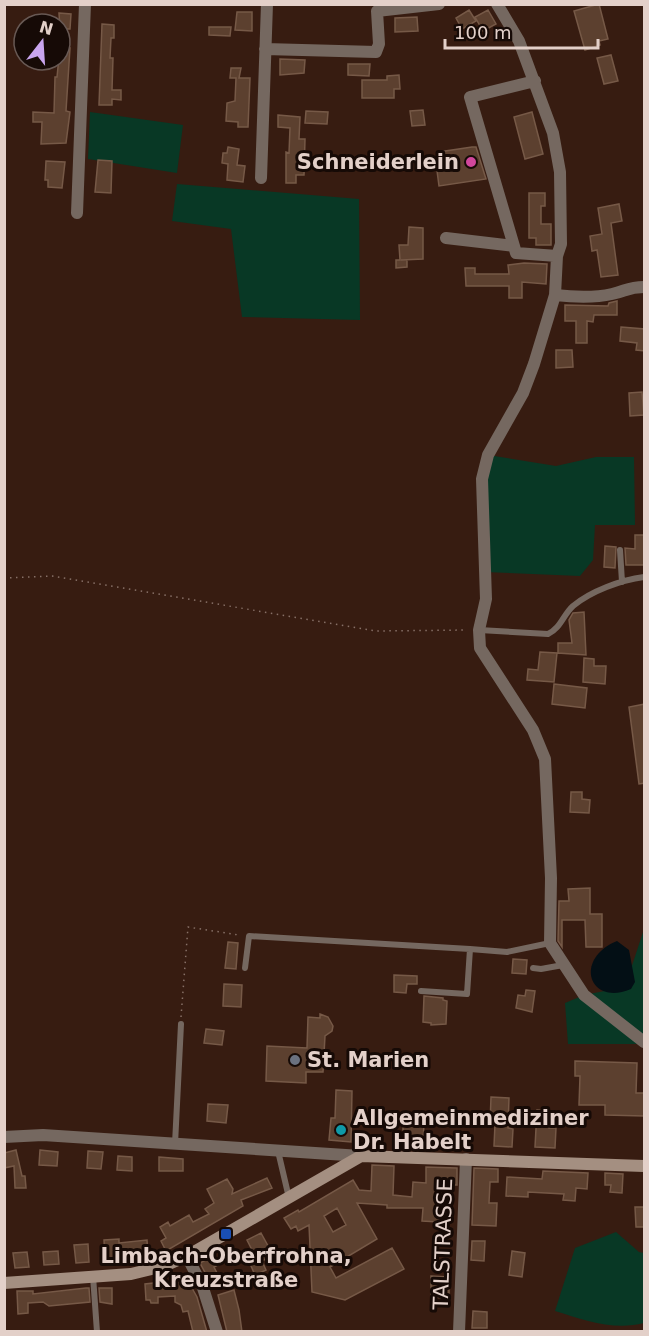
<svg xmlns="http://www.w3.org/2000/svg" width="649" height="1336" viewBox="0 0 649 1336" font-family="'DejaVu Sans',sans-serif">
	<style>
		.green { fill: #083825 }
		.water { fill: #030f15 }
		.building { fill: #5c402f; stroke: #765947; stroke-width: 1.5; fill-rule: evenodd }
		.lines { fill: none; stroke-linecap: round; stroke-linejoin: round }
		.path { stroke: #877067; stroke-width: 1.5; stroke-dasharray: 1.5 4.5; stroke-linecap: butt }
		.service { stroke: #756860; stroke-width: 6 }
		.minor { stroke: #756860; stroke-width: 12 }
		.secondary { stroke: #a48f81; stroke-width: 12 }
		.hotel-dot { fill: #d1479c; stroke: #160a06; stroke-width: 2 }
		.worship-dot { fill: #6b7280; stroke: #160a06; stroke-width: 2 }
		.culture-dot { fill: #0f9aa8; stroke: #160a06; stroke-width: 2 }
		.transit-dot { fill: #1a4fb4; stroke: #160a06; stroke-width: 2 }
		.labels { text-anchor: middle; stroke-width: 6; stroke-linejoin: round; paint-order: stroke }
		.poi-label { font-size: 21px; font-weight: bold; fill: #e3d0c9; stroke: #160a06; text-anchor: start }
		.street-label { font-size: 21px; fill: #e3d0c9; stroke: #160a06 }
	</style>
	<rect width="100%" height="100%" fill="#371c11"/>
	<!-- green -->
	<path class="green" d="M 90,112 L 183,125 L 177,173 L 88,159 Z
		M 177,184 L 359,199 L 360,320 L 242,317 L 231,229 L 172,221 Z
		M 488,455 L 556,466 L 596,457 L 634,457 L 635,525 L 595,525 L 593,560 L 580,576 L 484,572 Z
		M 644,929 L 644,1044 L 568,1044 L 565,1003 L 584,995 L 625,987 Z
		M 616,1232 L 639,1252 L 644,1253 L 644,1323 C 614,1331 584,1320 555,1311 L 575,1248 Z"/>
	<!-- water -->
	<path class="water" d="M 617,941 L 629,950 L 635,982 L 631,989 C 589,1007 573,959 617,941 Z"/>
	<!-- building -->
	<path class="building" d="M 599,4 L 608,39 L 599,41 L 600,45 L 585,50 L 574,11 Z
		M 469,10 L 476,21 L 462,29 L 456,18 Z
		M 488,10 L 496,24 L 483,31 L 475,17 Z
		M 237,12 L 252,12 L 252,31 L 235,30 Z
		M 59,13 L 71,14 L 70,29 L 60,29 Z
		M 417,17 L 418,31 L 395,32 L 395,18 Z
		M 102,24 L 114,25 L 114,38 L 111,38 L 110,58 L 113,58 L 112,90 L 121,90 L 121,100 L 112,99 L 112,105 L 99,105 Z
		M 209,27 L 231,27 L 230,36 L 209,35 Z
		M 60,47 L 70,48 L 66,111 L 70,112 L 66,143 L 41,144 L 42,122 L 33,122 L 33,112 L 54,113 L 55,77 L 57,77 Z
		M 611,55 L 618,81 L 604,84 L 597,58 Z
		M 280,59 L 305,60 L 304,73 L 280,75 Z
		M 348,64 L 370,64 L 369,76 L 348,75 Z
		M 231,68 L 241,68 L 239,78 L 250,78 L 248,127 L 238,127 L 238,122 L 226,121 L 227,103 L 235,101 L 236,78 L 230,78 Z
		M 399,75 L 400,89 L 394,89 L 394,98 L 362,98 L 362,80 L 387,80 L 387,76 Z
		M 423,110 L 425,125 L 412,126 L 410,111 Z
		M 306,111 L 328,112 L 327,124 L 305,123 Z
		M 532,112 L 543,154 L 525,159 L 514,117 Z
		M 278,115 L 300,117 L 299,139 L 305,139 L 304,175 L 296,175 L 296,183 L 286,183 L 286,152 L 289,153 L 290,128 L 278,127 Z
		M 228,147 L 239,149 L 237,165 L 245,166 L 243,182 L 227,180 L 228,164 L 222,163 L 223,153 L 227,153 Z
		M 472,147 L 476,147 L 486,179 L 439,186 L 436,163 L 441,163 L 439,152 Z
		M 98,160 L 112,161 L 111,193 L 95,192 Z
		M 46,161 L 65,162 L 62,188 L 48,187 L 48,180 L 45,180 Z
		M 529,193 L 545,193 L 545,206 L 541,206 L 541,224 L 551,224 L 551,245 L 536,245 L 536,238 L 529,238 Z
		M 619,204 L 622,221 L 611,223 L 618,275 L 601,277 L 597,250 L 592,251 L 590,236 L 602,234 L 598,208 Z
		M 409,227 L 423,228 L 423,259 L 401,260 L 407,260 L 407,267 L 396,268 L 396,260 L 400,260 L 399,245 L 408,245 Z
		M 524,263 L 547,264 L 546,284 L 522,282 L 522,298 L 509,298 L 509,286 L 466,286 L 465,268 L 475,268 L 475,274 L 509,274 L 508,265 Z
		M 617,301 L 617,315 L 594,315 L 593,322 L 587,321 L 587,343 L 576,343 L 576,321 L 565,321 L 565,305 L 608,306 L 609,303 Z
		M 621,327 L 645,329 L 645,351 L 636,350 L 637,343 L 620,341 Z
		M 556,350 L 572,350 L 573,367 L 556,368 Z
		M 642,392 L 644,415 L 630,416 L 629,393 Z
		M 635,535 L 645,535 L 645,565 L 626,565 L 625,548 L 635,549 Z
		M 605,546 L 616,547 L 615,568 L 604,567 Z
		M 584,612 L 586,655 L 558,653 L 558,643 L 572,643 L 569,620 L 573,613 Z
		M 540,652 L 557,653 L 554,682 L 527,680 L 528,669 L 538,670 Z
		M 584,658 L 594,659 L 594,666 L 606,666 L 605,684 L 583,682 Z
		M 554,684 L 587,688 L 585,708 L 552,704 Z
		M 645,704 L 645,783 L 639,784 L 629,707 Z
		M 571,792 L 582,792 L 582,799 L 590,800 L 589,813 L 570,812 Z
		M 590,888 L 590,914 L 602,914 L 602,947 L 586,947 L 585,920 L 562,920 L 562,947 L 558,941 L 559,901 L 569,901 L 568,889 Z
		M 228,942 L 238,943 L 236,969 L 225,968 Z
		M 513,959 L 527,960 L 526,974 L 512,973 Z
		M 394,975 L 417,976 L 417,984 L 407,984 L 406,993 L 394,992 Z
		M 224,984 L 242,985 L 241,1007 L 223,1006 Z
		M 526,990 L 535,991 L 532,1012 L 516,1008 L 518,995 L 525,996 Z
		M 424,996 L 443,998 L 443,1000 L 447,1001 L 446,1024 L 431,1025 L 431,1023 L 423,1022 Z
		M 320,1014 L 328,1017 L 333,1026 L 332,1031 L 325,1036 L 323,1072 L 306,1072 L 306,1083 L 266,1081 L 267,1046 L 307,1048 L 308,1017 L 320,1018 Z
		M 206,1029 L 224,1031 L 222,1045 L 204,1043 Z
		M 575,1061 L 637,1063 L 636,1093 L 645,1093 L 644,1116 L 605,1115 L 605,1105 L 579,1105 L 580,1076 L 575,1076 Z
		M 336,1090 L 352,1091 L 351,1142 L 329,1140 L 331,1118 L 335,1118 Z
		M 491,1097 L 509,1098 L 508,1128 L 513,1129 L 512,1147 L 494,1146 L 495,1124 L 490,1124 Z
		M 208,1104 L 228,1105 L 226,1123 L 207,1121 Z
		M 537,1110 L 549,1111 L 549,1128 L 556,1128 L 555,1148 L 535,1147 Z
		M 403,1122 L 424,1123 L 423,1144 L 403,1143 Z
		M 16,1150 L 22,1176 L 25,1176 L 26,1188 L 15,1188 L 14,1166 L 4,1168 L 4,1153 Z
		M 40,1150 L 58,1152 L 57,1166 L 39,1165 Z
		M 88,1151 L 103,1152 L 101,1169 L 87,1168 Z
		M 118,1156 L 132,1157 L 132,1171 L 117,1170 Z
		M 159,1157 L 183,1159 L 183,1171 L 159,1171 Z
		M 372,1165 L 394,1166 L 393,1195 L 412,1197 L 413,1182 L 426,1183 L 426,1167 L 457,1168 L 457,1185 L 442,1185 L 439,1222 L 422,1221 L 423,1208 L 387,1208 L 387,1205 L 357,1203 L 377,1239 L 330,1267 L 336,1278 L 392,1248 L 404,1269 L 345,1300 L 312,1292 L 309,1225 L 298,1231 L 296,1226 L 291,1229 L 284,1218 L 298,1210 L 299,1212 L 353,1180 L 359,1190 L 371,1191 ZM 337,1208 L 346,1225 L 333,1232 L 324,1216 Z
		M 474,1168 L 498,1169 L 498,1182 L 490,1182 L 489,1203 L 497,1203 L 496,1226 L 472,1225 Z
		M 543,1171 L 588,1173 L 587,1189 L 576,1188 L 575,1201 L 563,1200 L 564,1194 L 528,1192 L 528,1197 L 506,1196 L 507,1177 L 542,1179 Z
		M 605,1173 L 623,1174 L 622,1193 L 610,1192 L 611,1185 L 605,1185 Z
		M 267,1178 L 272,1188 L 241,1200 L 243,1206 L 166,1251 L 161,1241 L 166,1238 L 160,1227 L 168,1222 L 170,1226 L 189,1215 L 193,1222 L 209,1214 L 205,1209 L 214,1203 L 207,1189 L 227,1179 L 233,1189 L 232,1194 Z
		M 635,1207 L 645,1207 L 645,1227 L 636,1227 Z
		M 261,1233 L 273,1255 L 262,1261 L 266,1270 L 255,1275 L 247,1257 L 254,1254 L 247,1240 Z
		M 119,1239 L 119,1243 L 147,1240 L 148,1258 L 105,1261 L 104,1240 Z
		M 472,1241 L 485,1241 L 484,1261 L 471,1260 Z
		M 88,1244 L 89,1262 L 76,1263 L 74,1245 Z
		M 58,1251 L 59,1264 L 44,1265 L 43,1252 Z
		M 512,1251 L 525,1253 L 522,1277 L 509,1275 Z
		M 27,1252 L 29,1267 L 15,1268 L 13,1253 Z
		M 213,1256 L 218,1265 L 214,1267 L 218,1275 L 209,1280 L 200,1263 Z
		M 431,1276 L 449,1277 L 449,1298 L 431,1297 Z
		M 188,1281 L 197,1297 L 207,1332 L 193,1332 L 188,1311 L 183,1312 L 181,1305 L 175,1302 L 175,1296 L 158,1297 L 158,1303 L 151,1303 L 150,1300 L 146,1300 L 145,1284 L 162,1282 L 162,1285 Z
		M 86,1288 L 89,1288 L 90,1302 L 49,1306 L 43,1302 L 28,1303 L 28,1313 L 18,1314 L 17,1291 L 33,1291 L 33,1294 Z
		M 99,1288 L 112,1288 L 112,1304 L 100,1302 Z
		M 234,1290 L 239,1310 L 242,1332 L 227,1332 L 218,1295 Z
		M 473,1311 L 487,1312 L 487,1328 L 472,1328 Z"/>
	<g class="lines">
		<!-- path -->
		<path class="path" d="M 4,578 L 52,576 L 376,631 L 467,630
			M 181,1017 L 188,927 L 239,935"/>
		<!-- service -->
		<path class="service" d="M 620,550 L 622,582
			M 479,630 L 548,634 C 561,628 563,615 573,606 C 591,591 621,580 644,577
			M 245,968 L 249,936 L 470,949
			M 533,968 L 541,969 L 563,965
			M 421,991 L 467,994 L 470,949 L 507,952 L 550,943
			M 175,1144 L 181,1024
			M 278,1151 L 289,1198
			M 93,1276 L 97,1332"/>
		<!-- minor -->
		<path class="minor" d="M 497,4 L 519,41 L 553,133 L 560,172 L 561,244 L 557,256 L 555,295 L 534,364 L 523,393 L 488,455 L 482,479 L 486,599 L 479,630 L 480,648 L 533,730 L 545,759 L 551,878 L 550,943 L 584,995 L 644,1042
			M 265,49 L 376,52 L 379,44 L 377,11 L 439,4
			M 535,81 L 470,97 L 516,253 L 557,256
			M 261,178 L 267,4
			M 77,213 L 85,4
			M 446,238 L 514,246
			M 555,295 C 573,297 594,298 612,294 C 626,291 628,287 644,287
			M 4,1137 L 43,1135 L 361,1156
			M 187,1256 L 203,1288 L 217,1332
			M 459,1332 L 466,1159"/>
		<!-- secondary -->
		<path class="secondary" d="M 4,1283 L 131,1274 L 164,1266 L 187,1256 L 361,1156 L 644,1166"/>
	</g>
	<!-- markers -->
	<circle class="hotel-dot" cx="471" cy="162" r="6"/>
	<circle class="worship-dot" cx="295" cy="1060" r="6"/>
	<circle class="culture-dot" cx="341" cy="1130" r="6"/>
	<rect class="transit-dot" x="220" y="1228" width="12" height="12" rx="3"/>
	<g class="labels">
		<!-- poi labels -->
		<g class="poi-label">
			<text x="459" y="169" text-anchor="end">Schneiderlein</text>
			<text x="307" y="1067">St. Marien</text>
			<text x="353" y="1125">Allgemeinmediziner<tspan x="353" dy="24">Dr. Habelt</tspan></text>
			<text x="226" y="1263" text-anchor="middle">Limbach-Oberfrohna,<tspan x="226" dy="24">Kreuzstraße</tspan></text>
		</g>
		<!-- street labels -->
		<g class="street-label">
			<text transform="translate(443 1244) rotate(-88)" y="7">TALSTRASSE</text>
		</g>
	</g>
	<!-- border -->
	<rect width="649" height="1336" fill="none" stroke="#e3d0c9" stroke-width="12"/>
	<!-- north arrow -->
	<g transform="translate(42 42) rotate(17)"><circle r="28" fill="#160a06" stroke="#685954" stroke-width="1.5"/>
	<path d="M0-4.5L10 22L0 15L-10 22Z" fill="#c9a5ee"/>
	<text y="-9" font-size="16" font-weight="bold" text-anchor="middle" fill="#e3d0c9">N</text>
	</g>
	<!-- scale -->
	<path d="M445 39v9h153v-9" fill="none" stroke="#e3d0c9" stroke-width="3"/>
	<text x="454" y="39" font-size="18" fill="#e3d0c9" stroke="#160a06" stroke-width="4.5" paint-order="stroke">100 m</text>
</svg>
